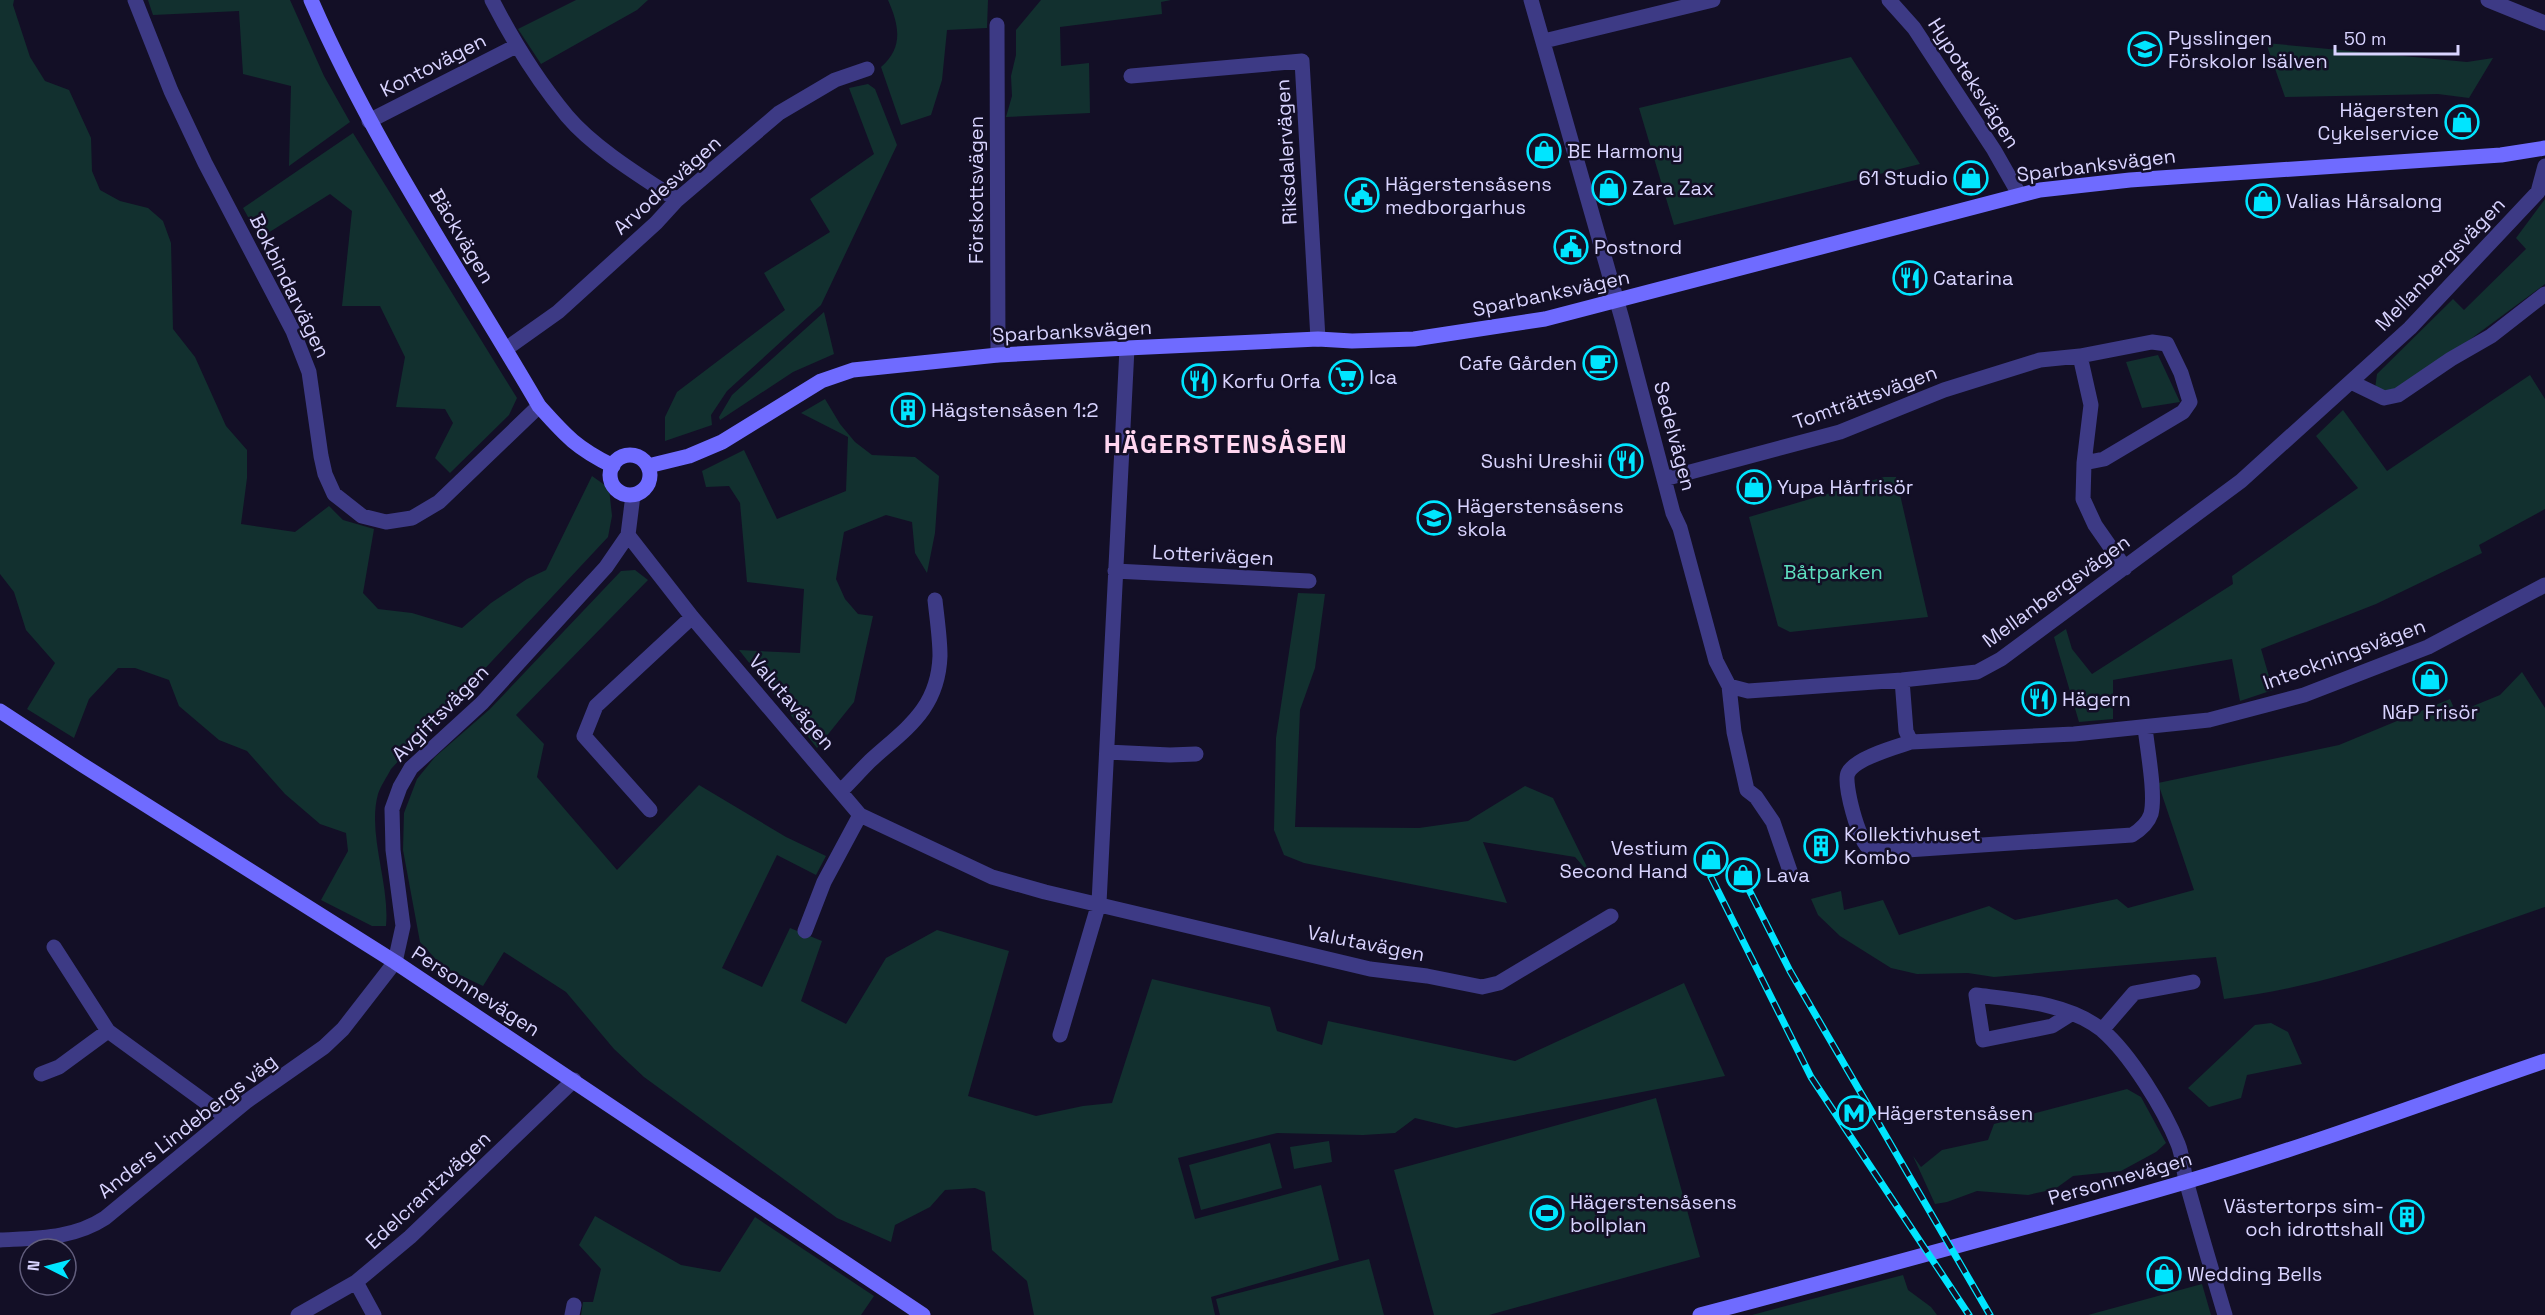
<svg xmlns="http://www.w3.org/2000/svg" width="2545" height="1315" viewBox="0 0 2545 1315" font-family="'Space Grotesk',sans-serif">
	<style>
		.green { fill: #12302f }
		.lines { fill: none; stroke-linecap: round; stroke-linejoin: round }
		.street { stroke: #3d3a85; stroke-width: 15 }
		.secondary { stroke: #6f6bff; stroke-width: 15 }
		.rail-casing { stroke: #00e5ff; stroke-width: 7 }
		.rail { stroke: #130f26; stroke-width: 4.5; stroke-dasharray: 14; stroke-linecap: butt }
		.labels { text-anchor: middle; stroke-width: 5; stroke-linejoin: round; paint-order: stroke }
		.poi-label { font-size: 20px; fill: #d9d4ff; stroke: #130f26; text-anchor: start }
		.street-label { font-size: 20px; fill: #d9d4ff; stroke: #130f26 }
		.park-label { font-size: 20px; fill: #5fe0c0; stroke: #130f26 }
		.district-label { font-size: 26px; font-weight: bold; letter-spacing: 1.5px; fill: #ffd6f0; stroke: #130f26 }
	</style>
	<rect width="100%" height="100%" fill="#130f26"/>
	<!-- green -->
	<path class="green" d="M 0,0 L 14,0 L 13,5 L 30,57 L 45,81 L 69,90 L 91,138 L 92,171 L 100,190 L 120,201 L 148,208 L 163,221 L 171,243 L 173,329 L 195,357 L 226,426 L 247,450 L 247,478 L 241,524 L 295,532 L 329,506 L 343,520 L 374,529 L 363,593 L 378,609 L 412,613 L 462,628 L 491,603 L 527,579 L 546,570 L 592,476 L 609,488 L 612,516 L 608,537 L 391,769 C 387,777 381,785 378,794 C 367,834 390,883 386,926 L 372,926 L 321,900 L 348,851 L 346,833 L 320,824 L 285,794 L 247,751 L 219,740 L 179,706 L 169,680 L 135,668 L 118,668 L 89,699 L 74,738 L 27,709 L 55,663 L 26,630 L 14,592 L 0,574 Z
		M 148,0 L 290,0 L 324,76 L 350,122 L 289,166 L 291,86 L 243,74 L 239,11 L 153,15 Z
		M 576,0 L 648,0 L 637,10 L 541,64 L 518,29 Z
		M 888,0 L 988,0 L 987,28 L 947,30 L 942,80 L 931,115 L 901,125 L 881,67 C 904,47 899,25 888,0 Z
		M 1041,0 L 1171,0 L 1161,2 L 1162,14 L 1060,27 L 1061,66 L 1089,63 L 1090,113 L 1006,117 L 1012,96 L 1011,76 L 1016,55 L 1016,30 Z
		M 2266,43 L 2467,62 L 2493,58 L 2469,98 L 2438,94 L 2285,97 Z
		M 1851,57 L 1920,164 L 1674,225 L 1639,108 Z
		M 868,84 L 875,89 L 897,145 L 821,305 L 727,391 L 711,415 L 712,425 L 665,441 L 665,417 L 677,392 L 785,310 L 764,273 L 830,232 L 810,199 L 874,154 L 849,88 Z
		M 353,133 L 517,398 L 509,415 L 450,473 L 435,458 L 453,423 L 445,409 L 396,407 L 405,357 L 380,306 L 342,306 L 352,211 L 330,194 L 260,238 L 243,208 Z
		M 2545,199 L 2545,284 L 2399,392 L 2382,393 L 2375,389 L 2377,374 L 2453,299 L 2464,310 L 2526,249 L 2516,238 Z
		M 824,312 L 834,354 L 793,372 L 720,420 L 719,417 L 732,395 Z
		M 2158,355 L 2180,402 L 2142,408 L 2126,362 Z
		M 2530,375 L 2545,399 L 2545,509 L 2479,545 L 2482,553 L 2376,604 L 2261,649 L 2273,690 L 2240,701 L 2232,659 L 2113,680 L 2113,719 L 2079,722 L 2054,637 L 2066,629 L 2072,649 L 2092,674 L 2233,584 L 2232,576 L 2358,488 L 2316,436 L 2343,410 L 2387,471 Z
		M 825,399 L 840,424 L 855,442 L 872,455 L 915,457 L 939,476 L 935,533 L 927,573 L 915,553 L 912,522 L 886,515 L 844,532 L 836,579 L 845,599 L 858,614 L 873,616 L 854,702 L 817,748 L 739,650 L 800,653 L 804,589 L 747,582 L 740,503 L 729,486 L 706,487 L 702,471 L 744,450 L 777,519 L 846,491 L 848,437 L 801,413 Z
		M 1884,477 L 1896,477 L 1928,617 L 1790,632 L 1778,626 L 1749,517 Z
		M 635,570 L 648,580 L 516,715 L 544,744 L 537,777 L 617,870 L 699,785 L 786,837 L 826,856 L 816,875 L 777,855 L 722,968 L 762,987 L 790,928 L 822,941 L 801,1001 L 846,1024 L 886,958 L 937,930 L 1009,951 L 968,1096 L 1036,1116 L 1083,1106 L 1112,1103 L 1152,979 L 1270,1007 L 1277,1031 L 1322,1045 L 1328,1021 L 1515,1061 L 1684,983 L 1725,1076 L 1456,1128 L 1415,1118 L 1395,1133 L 1363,1135 L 1277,1133 L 1178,1158 L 1195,1219 L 1321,1185 L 1339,1260 L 1211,1297 L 1215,1315 L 1034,1315 L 1027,1281 L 992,1250 L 985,1192 L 975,1188 L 945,1190 L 930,1207 L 895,1225 L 891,1242 L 837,1218 L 644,1077 L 614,1049 L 566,992 L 504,952 L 483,986 L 443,967 L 420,942 L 403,850 L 404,813 L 417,779 L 435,757 L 490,709 L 621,571 Z
		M 1298,593 L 1325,594 L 1315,668 L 1300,710 L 1295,827 L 1419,828 L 1468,821 L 1525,786 L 1553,798 L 1591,875 L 1575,857 L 1483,842 L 1507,903 L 1304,863 L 1284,855 L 1274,830 L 1276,738 Z
		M 2522,672 L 2545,708 L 2545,907 C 2440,943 2335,986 2224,999 L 2216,957 L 1994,977 L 1968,973 L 1917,974 L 1891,968 L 1840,936 L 1818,915 L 1811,899 L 1841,891 L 1844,910 L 1883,900 L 1899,935 L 1989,906 L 2015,920 L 2117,899 L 2128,908 L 2194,890 L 2158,783 L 2339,745 L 2450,699 L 2456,713 L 2500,695 Z
		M 2271,1023 L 2288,1032 L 2302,1064 L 2247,1075 L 2241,1098 L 2209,1107 L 2188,1088 L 2255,1025 Z
		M 2127,1089 L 2141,1097 L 2166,1143 L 2156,1152 L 2121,1171 L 2073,1176 L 2055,1189 L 2028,1195 L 1977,1191 L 1947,1202 L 1935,1204 L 1913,1156 L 1921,1167 L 1942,1150 L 1988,1140 L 1994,1124 Z
		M 1656,1098 L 1700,1257 L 1489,1315 L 1434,1315 L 1394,1170 Z
		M 1329,1141 L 1332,1162 L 1294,1169 L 1290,1147 Z
		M 1270,1143 L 1282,1188 L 1201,1210 L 1189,1165 Z
		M 595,1216 L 681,1265 L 720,1272 L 755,1217 L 874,1296 L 861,1315 L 581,1315 L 583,1302 L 593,1302 L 601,1269 L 579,1245 Z
		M 1369,1259 L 1384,1315 L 1220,1315 L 1216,1299 Z
		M 1903,1275 L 1908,1290 L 1931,1307 L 1937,1315 L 1752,1315 Z
		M 2202,1284 L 2211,1315 L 2088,1315 Z"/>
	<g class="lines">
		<!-- street -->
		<path class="street" d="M 135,0 L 171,91 L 205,163 L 293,331 L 309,372 L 321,456 L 325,474 L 334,494 L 362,516 L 386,522 L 412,518 L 439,502 L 539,406
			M 492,0 C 513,41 537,80 567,116 C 594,148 642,177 677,200
			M 1531,0 L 1622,319 L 1673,513 L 1680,528 L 1716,661 L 1729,686 L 1734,732 L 1747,790 L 1756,797 L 1773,822 L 1791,874
			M 1889,0 L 1914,28 L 1994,150 L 2019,194
			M 2488,0 L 2545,23
			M 997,25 L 998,355
			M 1544,41 L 1713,0
			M 1131,76 L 1302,61 L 1318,339
			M 369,121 L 516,46
			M 506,349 L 558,312 L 656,223 L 677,200 L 779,113 L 835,80 L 867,69
			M 2080,356 L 2091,405 L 2084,463 L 2083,499 L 2095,525 L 2125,568
			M 2351,382 L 2384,398 L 2398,395 L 2451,359 L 2491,336 L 2545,294
			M 1664,479 L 1840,432 L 1944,390 L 2040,360 L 2080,356 L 2152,342 L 2167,344 L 2181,373 L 2190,402 L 2183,412 L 2104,459 L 2084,463
			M 633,495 L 628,535 L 692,617 L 860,815 L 992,877 L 1045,892 L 1370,969 L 1427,976 L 1482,987 L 1499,983 L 1611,916
			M 1115,571 L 1309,581
			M 1902,680 L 1906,731 L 1911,742 L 2074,734 L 2209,720 L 2304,695 L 2428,647 L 2545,585
			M 1729,686 L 1748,691 L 1902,680 L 1977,672 L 2001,659 L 2241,481 L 2410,328 L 2538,192 L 2545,166
			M 1911,742 C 1896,747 1855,758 1848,773 C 1843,783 1859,842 1869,848 C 1875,852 1885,851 1892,851 L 2132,835 C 2140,830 2148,823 2151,814 C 2156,794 2147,748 2145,727
			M 1107,752 L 1170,755 L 1196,754
			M 841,791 C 851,781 860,771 870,761 C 905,729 938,710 940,656 C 940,638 937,619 935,600
			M 650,810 L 584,736 L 596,706 L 692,617
			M 805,931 L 824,882 L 860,815
			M 54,947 L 108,1031 L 226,1117
			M 2071,1014 L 2052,1026 L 1983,1040 L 1976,995 C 2017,1000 2068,1003 2102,1030 C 2130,1054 2164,1109 2178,1144 C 2183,1156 2183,1171 2187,1184 C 2199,1228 2212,1271 2225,1315
			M 2102,1030 L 2134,993 L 2193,982
			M 1060,1035 L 1099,903 L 1127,348
			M 41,1074 L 59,1067 L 108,1031
			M 0,1240 C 37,1238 73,1239 105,1218 L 247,1101 L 324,1047 L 343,1029 L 395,962 L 403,926 L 393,850 L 392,809 L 400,787 L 411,768 L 482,703 L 606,567 L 628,535
			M 356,1282 L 374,1315
			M 298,1315 L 356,1282 L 410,1237 L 574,1080
			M 572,1315 L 574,1305"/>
		<!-- secondary -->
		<path class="secondary" d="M 311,0 C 373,143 461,272 539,406 C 565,435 576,448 613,466
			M610 475a20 20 0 1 1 40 0a20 20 0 1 1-40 0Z
			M 648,466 L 689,456 L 722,442 L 821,381 L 853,370 L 998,355 L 1127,348 L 1318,339 L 1352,341 L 1414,339 L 1545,319 L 2040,190 L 2130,180 L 2501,155 L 2545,148
			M 0,711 L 81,764 L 395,962 L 923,1315
			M 1700,1315 C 1862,1272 2024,1229 2185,1182 C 2306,1147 2425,1102 2545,1061"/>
		<!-- rail casing -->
		<g class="rail-casing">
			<path id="rail" d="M 1739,870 L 1790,971 L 1990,1315
				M 1711,877 L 1811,1077 L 1969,1315"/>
		</g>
		<!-- rail -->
		<use href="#rail" class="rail"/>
	</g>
	<!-- icons -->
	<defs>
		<g id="school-ring" transform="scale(1.725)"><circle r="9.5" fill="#130f26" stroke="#00e5ff" stroke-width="1.5"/><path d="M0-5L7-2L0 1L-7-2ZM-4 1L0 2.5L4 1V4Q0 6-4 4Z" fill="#00e5ff"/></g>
		<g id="shop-ring" transform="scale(1.725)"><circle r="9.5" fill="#130f26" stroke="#00e5ff" stroke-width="1.5"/><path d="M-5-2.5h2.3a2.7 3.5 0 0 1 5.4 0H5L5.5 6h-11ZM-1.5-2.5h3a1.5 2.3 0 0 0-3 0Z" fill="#00e5ff"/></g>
		<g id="civic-ring" transform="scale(1.725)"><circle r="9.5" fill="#130f26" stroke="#00e5ff" stroke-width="1.5"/><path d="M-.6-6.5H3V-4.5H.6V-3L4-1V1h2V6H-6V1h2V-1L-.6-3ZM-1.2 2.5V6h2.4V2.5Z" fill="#00e5ff"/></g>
		<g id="restaurant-ring" transform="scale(1.725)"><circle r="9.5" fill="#130f26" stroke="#00e5ff" stroke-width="1.5"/><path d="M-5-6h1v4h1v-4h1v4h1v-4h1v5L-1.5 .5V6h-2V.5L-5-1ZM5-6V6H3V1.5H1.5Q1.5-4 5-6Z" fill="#00e5ff"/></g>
		<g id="cafe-ring" transform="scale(1.725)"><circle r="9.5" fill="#130f26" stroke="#00e5ff" stroke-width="1.5"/><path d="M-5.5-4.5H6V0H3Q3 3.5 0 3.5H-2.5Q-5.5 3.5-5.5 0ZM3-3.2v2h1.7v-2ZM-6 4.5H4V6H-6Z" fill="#00e5ff"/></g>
		<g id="supermarket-ring" transform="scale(1.725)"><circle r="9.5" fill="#130f26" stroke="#00e5ff" stroke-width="1.5"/><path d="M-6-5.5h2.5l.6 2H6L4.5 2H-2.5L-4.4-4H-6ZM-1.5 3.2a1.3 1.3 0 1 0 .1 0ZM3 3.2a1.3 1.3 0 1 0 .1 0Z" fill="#00e5ff"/></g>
		<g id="building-ring" transform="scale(1.725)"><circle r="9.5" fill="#130f26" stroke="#00e5ff" stroke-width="1.5"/><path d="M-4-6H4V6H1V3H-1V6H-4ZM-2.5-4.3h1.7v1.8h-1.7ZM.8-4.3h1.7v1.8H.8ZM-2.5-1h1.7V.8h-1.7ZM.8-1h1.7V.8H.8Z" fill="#00e5ff"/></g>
		<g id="metro-ring" transform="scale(1.725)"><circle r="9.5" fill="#130f26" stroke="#00e5ff" stroke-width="1.5"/><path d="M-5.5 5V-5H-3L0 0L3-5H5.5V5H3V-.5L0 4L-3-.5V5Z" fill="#00e5ff"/></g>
		<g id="stadium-ring" transform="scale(1.725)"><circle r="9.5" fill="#130f26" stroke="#00e5ff" stroke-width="1.5"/><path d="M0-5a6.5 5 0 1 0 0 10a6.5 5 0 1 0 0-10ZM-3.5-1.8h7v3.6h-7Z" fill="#00e5ff"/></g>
	</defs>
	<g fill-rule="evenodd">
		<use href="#school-ring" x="2145" y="49"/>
		<use href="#shop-ring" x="2462" y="122"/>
		<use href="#shop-ring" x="1544" y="151"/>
		<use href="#shop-ring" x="1971" y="178"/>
		<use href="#shop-ring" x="1609" y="188"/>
		<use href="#civic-ring" x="1362" y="195"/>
		<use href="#shop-ring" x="2263" y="201"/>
		<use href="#civic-ring" x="1571" y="247"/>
		<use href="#restaurant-ring" x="1910" y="278"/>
		<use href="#cafe-ring" x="1600" y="363"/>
		<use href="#supermarket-ring" x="1346" y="377"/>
		<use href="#restaurant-ring" x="1199" y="381"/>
		<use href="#building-ring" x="908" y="410"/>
		<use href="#restaurant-ring" x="1626" y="461"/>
		<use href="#shop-ring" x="1754" y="487"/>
		<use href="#school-ring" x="1434" y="518"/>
		<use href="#shop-ring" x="2430" y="679"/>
		<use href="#restaurant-ring" x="2039" y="699"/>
		<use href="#building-ring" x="1821" y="846"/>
		<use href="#shop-ring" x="1711" y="859"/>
		<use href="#shop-ring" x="1743" y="875"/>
		<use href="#metro-ring" x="1854" y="1113"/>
		<use href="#stadium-ring" x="1547" y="1213"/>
		<use href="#building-ring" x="2407" y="1217"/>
		<use href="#shop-ring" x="2164" y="1274"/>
	</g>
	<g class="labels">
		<!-- poi labels -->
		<g class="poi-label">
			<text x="2168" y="45">Pysslingen<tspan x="2168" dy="23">Förskolor Isälven</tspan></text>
			<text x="2439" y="117" text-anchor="end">Hägersten<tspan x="2439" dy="23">Cykelservice</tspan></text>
			<text x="1567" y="158">BE Harmony</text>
			<text x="1948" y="185" text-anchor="end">61 Studio</text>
			<text x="1385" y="191">Hägerstensåsens<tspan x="1385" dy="23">medborgarhus</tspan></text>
			<text x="1632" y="195">Zara Zax</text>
			<text x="2286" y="208">Valias Hårsalong</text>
			<text x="1594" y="254">Postnord</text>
			<text x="1933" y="285">Catarina</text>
			<text x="1577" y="370" text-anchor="end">Cafe Gården</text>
			<text x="1369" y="384">Ica</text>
			<text x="1222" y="388">Korfu Orfa</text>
			<text x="931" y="417">Hägstensåsen 1:2</text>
			<text x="1603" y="468" text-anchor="end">Sushi Ureshii</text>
			<text x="1777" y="494">Yupa Hårfrisör</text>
			<text x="1457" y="513">Hägerstensåsens<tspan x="1457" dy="23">skola</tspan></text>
			<text x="2062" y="706">Hägern</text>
			<text x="2430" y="719" text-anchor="middle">N&amp;P Frisör</text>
			<text x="1844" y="841">Kollektivhuset<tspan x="1844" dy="23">Kombo</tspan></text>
			<text x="1688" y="855" text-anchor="end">Vestium<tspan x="1688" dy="23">Second Hand</tspan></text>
			<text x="1766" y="882">Lava</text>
			<text x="1877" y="1120">Hägerstensåsen</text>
			<text x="1570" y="1209">Hägerstensåsens<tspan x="1570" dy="23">bollplan</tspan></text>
			<text x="2384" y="1213" text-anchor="end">Västertorps sim-<tspan x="2384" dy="23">och idrottshall</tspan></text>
			<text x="2187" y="1281">Wedding Bells</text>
		</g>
		<!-- street labels -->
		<g class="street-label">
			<text transform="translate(433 65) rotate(-27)" y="7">Kontovägen</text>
			<text transform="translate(1974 83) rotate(57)" y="7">Hypoteksvägen</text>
			<text transform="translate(1286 152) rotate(-93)" y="7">Riksdalervägen</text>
			<text transform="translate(2096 165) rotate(-7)" y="7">Sparbanksvägen</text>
			<text transform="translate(667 185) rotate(-42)" y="7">Arvodesvägen</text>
			<text transform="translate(976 190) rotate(-90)" y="7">Förskottsvägen</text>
			<text transform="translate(462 236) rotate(59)" y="7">Bäckvägen</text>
			<text transform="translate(2440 264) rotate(-46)" y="7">Mellanbergsvägen</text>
			<text transform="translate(290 286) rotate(64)" y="7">Bokbindarvägen</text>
			<text transform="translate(1551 293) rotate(-12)" y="7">Sparbanksvägen</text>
			<text transform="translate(1072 331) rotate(-3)" y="7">Sparbanksvägen</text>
			<text transform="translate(1865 397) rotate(-20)" y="7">Tomträttsvägen</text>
			<text transform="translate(1675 436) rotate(75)" y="7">Sedelvägen</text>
			<text transform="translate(1213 555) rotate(3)" y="7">Lotterivägen</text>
			<text transform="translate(2056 591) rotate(-36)" y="7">Mellanbergsvägen</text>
			<text transform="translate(2344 654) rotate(-20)" y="7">Inteckningsvägen</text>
			<text transform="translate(792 702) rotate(49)" y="7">Valutavägen</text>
			<text transform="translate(440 713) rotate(-45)" y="7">Avgiftsvägen</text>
			<text transform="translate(1366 943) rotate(11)" y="7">Valutavägen</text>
			<text transform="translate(476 991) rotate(33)" y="7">Personnevägen</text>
			<text transform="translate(187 1126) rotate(-38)" y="7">Anders Lindebergs väg</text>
			<text transform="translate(2120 1178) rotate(-16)" y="7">Personnevägen</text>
			<text transform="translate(428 1190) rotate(-43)" y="7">Edelcrantzvägen</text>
		</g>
		<!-- park labels -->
		<g class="park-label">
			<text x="1833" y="579">Båtparken</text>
		</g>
		<!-- district labels -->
		<g class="district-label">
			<text x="1226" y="453">HÄGERSTENSÅSEN</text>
		</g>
	</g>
	<!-- north arrow -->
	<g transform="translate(48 1267) rotate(276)"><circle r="28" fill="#130f26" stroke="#625e7d" stroke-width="1.5"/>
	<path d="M0-4.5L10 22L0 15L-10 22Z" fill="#00e5ff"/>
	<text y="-9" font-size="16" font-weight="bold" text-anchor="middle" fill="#d9d4ff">N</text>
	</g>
	<!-- scale -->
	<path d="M2335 45v9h123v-9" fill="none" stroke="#d9d4ff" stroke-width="3"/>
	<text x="2344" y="45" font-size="18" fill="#d9d4ff" stroke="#130f26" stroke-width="4.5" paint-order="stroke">50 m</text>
</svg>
